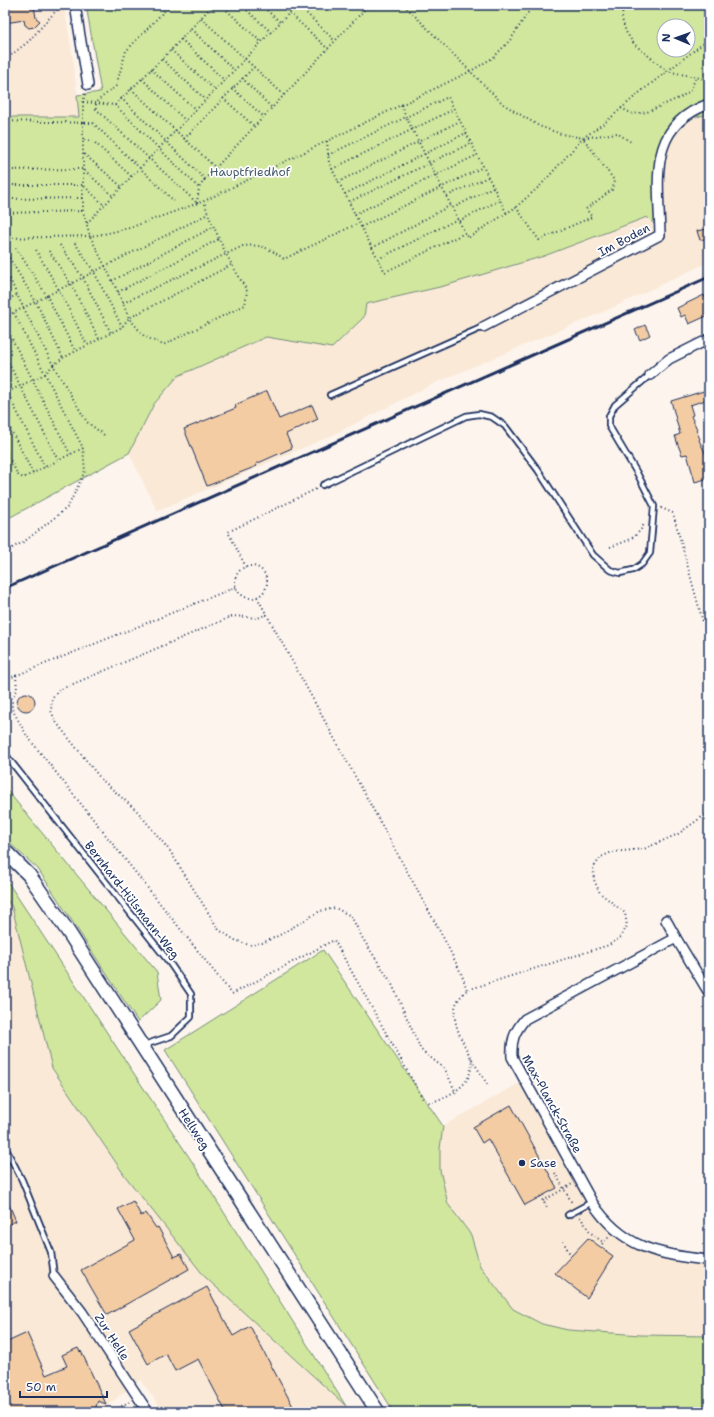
<svg xmlns="http://www.w3.org/2000/svg" width="714" height="1417" viewBox="0 0 714 1417" font-family="'Shantell Sans',sans-serif">
	<style>
		.built { fill: #fae9d7 }
		.green { fill: #d0e79d; stroke: #768b7e; fill-rule: evenodd }
		.building { fill: #f3cca3; stroke: #1b2f5e }
		.lines { fill: none; stroke-linecap: round; stroke-linejoin: round }
		.lane-casing { stroke: #1b2f5e; stroke-width: 8 }
		.street-casing { stroke: #1b2f5e; stroke-width: 12 }
		.secondary-casing { stroke: #1b2f5e; stroke-width: 16 }
		.path { stroke: #1b2f5e; stroke-width: 2; stroke-dasharray: 1 3; stroke-linecap: butt }
		.lane { stroke: #fff; stroke-width: 4.5 }
		.street { stroke: #fff; stroke-width: 9 }
		.secondary { stroke: #fff; stroke-width: 13 }
		.rail { stroke: #1b2f5e; stroke-width: 3 }
		.poi-dot { fill: #1b2f5e; stroke: #fff; stroke-width: 1.5 }
		.labels { text-anchor: middle; stroke-width: 3.5; stroke-linejoin: round; paint-order: stroke }
		.park-label { font-size: 12px; fill: #485d6e; stroke: #fff }
		.street-label { font-size: 12px; fill: #1b2f5e; stroke: #fff }
		.poi-label { font-size: 12px; fill: #1b2f5e; stroke: #fff; text-anchor: start }
	</style>
	<rect width="100%" height="100%" fill="#fdf5ed"/>
	<filter id="ink" filterUnits="userSpaceOnUse"><feTurbulence type="fractalNoise" baseFrequency=".025" numOctaves="2"/><feDisplacementMap in="SourceGraphic" scale="8" xChannelSelector="R" yChannelSelector="G"/><feConvolveMatrix kernelMatrix="1 2 1 2 8 2 1 2 1" color-interpolation-filters="sRGB"/></filter>
	<g filter="url(#ink)">
		<!-- built -->
		<path class="built" d="M 5,5 L 64,5 L 73,58 L 80,117 L 5,117 Z
			M 709,114 L 709,262 L 610,309 L 435,383 L 331,436 L 157,511 L 129,453 L 154,404 L 178,376 L 266,337 L 332,348 L 364,317 L 366,304 L 444,286 L 544,256 L 647,217 L 664,235 L 662,166 L 671,134 L 681,123 Z
			M 5,897 L 12,907 L 52,1068 L 125,1176 L 205,1277 L 346,1406 L 349,1412 L 164,1412 L 140,1380 L 108,1405 L 102,1412 L 5,1412 Z
			M 523,1081 L 591,1203 L 631,1242 L 709,1261 L 709,1336 L 641,1335 L 568,1330 L 542,1324 L 513,1309 L 480,1266 L 471,1235 L 448,1204 L 440,1170 L 440,1149 L 443,1126 Z"/>
		<!-- green -->
		<path class="green" d="M 86,5 L 709,5 L 709,114 C 701,116 690,118 682,122 C 655,137 663,209 665,235 L 647,217 L 544,256 L 444,286 L 366,304 L 364,317 L 332,348 L 266,337 L 178,376 L 154,404 L 129,453 L 5,520 L 5,117 L 79,117 L 77,95 L 101,92 ZM 664,26 L 688,26 L 688,50 L 664,50 Z
			M 5,788 L 157,972 L 161,1000 L 138,1022 L 38,869 L 5,839 Z
			M 5,878 L 191,1160 L 346,1406 L 205,1277 L 125,1176 L 52,1068 L 12,907 L 5,897 Z
			M 323,950 L 443,1126 L 440,1149 L 440,1170 L 448,1204 L 471,1235 L 480,1266 L 513,1309 L 542,1324 L 568,1330 L 641,1335 L 709,1336 L 709,1412 L 394,1412 L 165,1050 Z"/>
		<!-- building -->
		<path class="building" d="M 5,5 L 34,5 L 36,18 L 40,21 L 34,27 L 29,28 L 25,25 L 24,20 L 5,23 Z
			M 706,229 L 708,238 L 700,240 L 697,231 Z
			M 704,295 L 709,306 L 709,315 L 689,324 L 685,315 L 681,317 L 677,308 Z
			M 645,325 L 650,335 L 640,340 L 635,330 Z
			M 707,390 L 709,399 L 690,405 L 693,415 L 691,416 L 697,429 L 696,430 L 700,439 L 699,440 L 709,461 L 709,478 L 695,482 L 687,454 L 682,455 L 678,445 L 675,436 L 680,434 L 671,401 Z
			M 267,391 L 279,419 L 312,405 L 318,419 L 286,434 L 292,448 L 256,464 L 257,466 L 207,486 L 184,429 L 236,408 L 235,405 Z
			M17 702a9 9 0 1 1 18 0a9 9 0 1 1-18 0Z
			M 511,1105 L 557,1188 L 525,1205 L 488,1139 L 482,1143 L 473,1127 Z
			M 5,1195 L 16,1221 L 5,1226 Z
			M 133,1201 L 141,1216 L 146,1213 L 156,1228 L 158,1227 L 174,1257 L 181,1254 L 189,1269 L 107,1315 L 81,1270 L 135,1240 L 118,1209 Z
			M 588,1238 L 613,1256 L 587,1298 L 555,1273 Z
			M 207,1287 L 233,1336 L 250,1326 L 296,1412 L 226,1412 L 198,1359 L 175,1371 L 166,1354 L 148,1364 L 129,1329 Z
			M 27,1333 L 46,1375 L 67,1366 L 62,1355 L 78,1348 L 80,1352 L 81,1351 L 106,1404 L 98,1401 L 94,1412 L 5,1412 L 5,1343 Z"/>
		<g class="lines">
			<!-- lane casing -->
			<g class="lane-casing">
				<path id="lane" d="M 330,395 L 483,327
					M 323,485 L 466,416 L 479,414 L 492,417 L 505,426 L 538,470 L 593,555 L 610,570 L 620,573 L 633,570 L 642,564 L 650,553 L 654,506 L 637,473 L 609,426 L 609,416 L 615,405 L 650,375
					M 5,754 L 169,962 L 191,994 L 191,1017 L 171,1036 L 144,1045
					M 5,1147 L 22,1180 L 51,1252 L 54,1276
					M 568,1215 L 592,1202"/>
			</g>
			<!-- street casing -->
			<g class="street-casing">
				<path id="street" d="M 75,5 L 88,85
					M 483,327 L 660,235 C 659,181 646,126 709,104
					M 650,375 L 669,359 L 709,339
					M 666,920 L 676,938
					M 709,993 L 676,938 L 525,1019 C 514,1032 511,1041 512,1057 L 592,1202 C 622,1248 658,1255 709,1260
					M 54,1276 L 82,1312 L 148,1412"/>
			</g>
			<!-- secondary casing -->
			<g class="secondary-casing">
				<path id="secondary" d="M 5,851 L 29,875 L 69,933 L 378,1412"/>
			</g>
			<!-- path -->
			<path class="path" d="M 170,5 L 126,51 L 116,86 L 96,102 L 96,109 L 197,203
				M 221,5 L 261,42
				M 241,5 L 271,32
				M 261,5 L 280,22
				M 281,5 L 328,49
				M 298,5 L 335,41
				M 404,5 L 503,104 L 539,126 L 561,134 L 583,138 L 607,121 L 639,93 L 709,39
				M 623,5 L 622,19 L 626,32 L 634,44 L 667,71 L 709,80
				M 115,11 L 121,5
				M 201,18 L 284,95
				M 191,29 L 234,70
				M 181,39 L 224,80
				M 171,50 L 215,90
				M 162,59 L 206,100
				M 5,60 L 29,41 L 61,5
				M 151,69 L 196,110
				M 242,78 L 272,108
				M 142,79 L 186,121
				M 232,88 L 264,117
				M 131,89 L 216,168
				M 85,94 L 83,102 L 83,211 L 90,236 L 118,292 L 129,318 L 144,336 L 163,345 L 245,305 L 247,291 L 226,254 L 208,214 L 204,201
				M 121,98 L 205,179 L 369,5
				M 223,98 L 255,127
				M 83,102 L 115,105 L 171,50 L 213,5
				M 115,105 L 199,188
				M 401,105 L 406,117 L 448,97 L 507,214
				M 621,108 L 633,114 L 647,112 L 681,97 L 691,90 L 695,79
				M 5,121 L 93,123 L 174,201
				M 184,139 L 254,67
				M 84,140 L 93,141 L 132,177
				M 327,141 L 329,163 L 349,202
				M 84,154 L 122,187
				M 328,155 L 406,117 L 465,233
				M 332,169 L 454,109
				M 5,170 L 83,169 L 113,196
				M 338,182 L 460,121
				M 5,185 L 83,185 L 104,205
				M 345,194 L 466,133
				M 447,196 L 488,177
				M 5,199 L 84,198
				M 197,203 L 199,188 L 205,179
				M 516,207 L 539,240 L 592,217 L 586,209 L 613,189 L 614,180 L 583,138 L 617,133 L 631,142
				M 453,208 L 493,187
				M 5,213 L 83,211
				M 355,214 L 477,155
				M 459,221 L 500,200
				M 87,223 L 297,5
				M 359,223 L 349,202 L 471,143
				M 361,227 L 483,167
				M 5,238 L 90,236 L 104,234 L 129,228 L 204,201 L 471,71 L 494,57 L 511,39 L 533,5
				M 75,243 L 94,272 L 122,327
				M 60,245 L 83,278 L 111,333
				M 16,248 L 47,296 L 75,351
				M 372,248 L 451,205
				M 36,250 L 59,290 L 87,345
				M 5,251 L 36,302 L 63,358
				M 49,251 L 71,284 L 99,339
				M 378,259 L 458,219
				M 5,268 L 17,295 L 53,365 L 45,374 L 5,393
				M 112,281 L 213,227
				M 5,284 L 11,281
				M 118,292 L 219,239
				M 5,301 L 17,295
				M 123,303 L 243,246 C 262,244 269,248 284,259 L 359,223 L 385,272 L 465,233 L 468,238 L 516,207 L 541,185 L 583,138
				M 5,317 L 208,214
				M 5,325 L 70,454
				M 5,356 L 58,460
				M 5,388 L 45,467
				M 5,419 L 33,473
				M 104,435 L 87,422 L 53,365 L 63,358 L 122,327 L 129,318 L 231,265
				M 5,450 L 18,475 L 23,478 L 83,448 L 14,313
				M 661,508 L 673,513 L 709,644
				M 610,547 C 624,542 637,539 644,524
				M 5,552 L 25,541 L 68,507 L 85,471 L 83,448
				M235 582a16 16 0 1 1 32 0a16 16 0 1 1-32 0Z
				M 246,567 L 228,532 L 316,489
				M 257,597 L 443,937 L 462,975 L 467,990
				M 267,614 L 258,618 L 233,616 L 59,690 L 52,698 L 51,711 L 56,722 L 101,779 L 138,812 L 170,851 L 219,930 L 235,940 L 249,945 L 262,943 L 278,936 L 320,911 L 335,908 L 351,916 L 363,939 L 391,982 L 421,1050 L 445,1069 L 456,1093
				M 16,675 L 17,690 L 12,698 L 12,709 L 27,736 L 232,994 L 334,940 L 423,1099 L 430,1103 C 453,1094 475,1085 471,1056
				M 5,680 L 236,587
				M 487,1084 C 476,1065 446,1024 457,1002 C 459,998 464,993 467,990 L 609,945 L 621,937 L 627,926 L 625,913 L 600,893 L 594,880 L 593,868 L 601,857 L 612,852 L 644,849 L 678,834 L 709,812
				M 555,1173 L 572,1203
				M 540,1196 L 548,1209
				M 543,1201 L 572,1184
				M 580,1217 L 591,1233 L 604,1243
				M 563,1241 L 571,1256
				M 602,1244 L 609,1237
				M 111,1412 L 129,1402"/>
			<!-- lane -->
			<use href="#lane" class="lane"/>
			<!-- street -->
			<use href="#street" class="street"/>
			<!-- secondary -->
			<use href="#secondary" class="secondary"/>
			<!-- rail -->
			<path class="rail" d="M 5,588 L 709,277"/>
		</g>
	</g>
	<!-- markers -->
	<circle class="poi-dot" cx="522" cy="1163" r="4"/>
	<g class="labels">
		<!-- park labels -->
		<g class="park-label">
			<text x="250" y="176">Hauptfriedhof</text>
		</g>
		<!-- street labels -->
		<g class="street-label">
			<text transform="translate(624 240) rotate(-28)" y="4">Im Boden</text>
			<text transform="translate(132 900) rotate(52)" y="4">Bernhard-Hülsmann-Weg</text>
			<text transform="translate(552 1104) rotate(61)" y="4">Max-Planck-Straße</text>
			<text transform="translate(194 1129) rotate(57)" y="4">Hellweg</text>
			<text transform="translate(112 1337) rotate(57)" y="4">Zur Helle</text>
		</g>
		<!-- poi labels -->
		<g class="poi-label">
			<text x="530" y="1167">Sase</text>
		</g>
	</g>
	<!-- margin -->
	<rect width="714" height="1417" fill="none" stroke="#fff" stroke-width="20"/>
	<rect x="10" y="10" width="694" height="1397" fill="none" stroke="#1b2f5e" stroke-width="1.5" filter="url(#ink)"/>
	<!-- north arrow -->
	<g transform="translate(676 38) rotate(272)"><circle r="19" fill="#ffffff" stroke="#a4acbf"/>
	<path d="M0-3L7 15L0 10L-7 15Z" fill="#1b2f5e"/>
	<text y="-6" font-size="11" font-weight="bold" text-anchor="middle" fill="#1b2f5e">N</text>
	</g>
	<!-- scale -->
	<path d="M20 1391v6h87v-6" fill="none" stroke="#1b2f5e" stroke-width="2"/>
	<text x="26" y="1391" font-size="12" fill="#1b2f5e" stroke="#ffffff" stroke-width="3" paint-order="stroke">50 m</text>
</svg>
